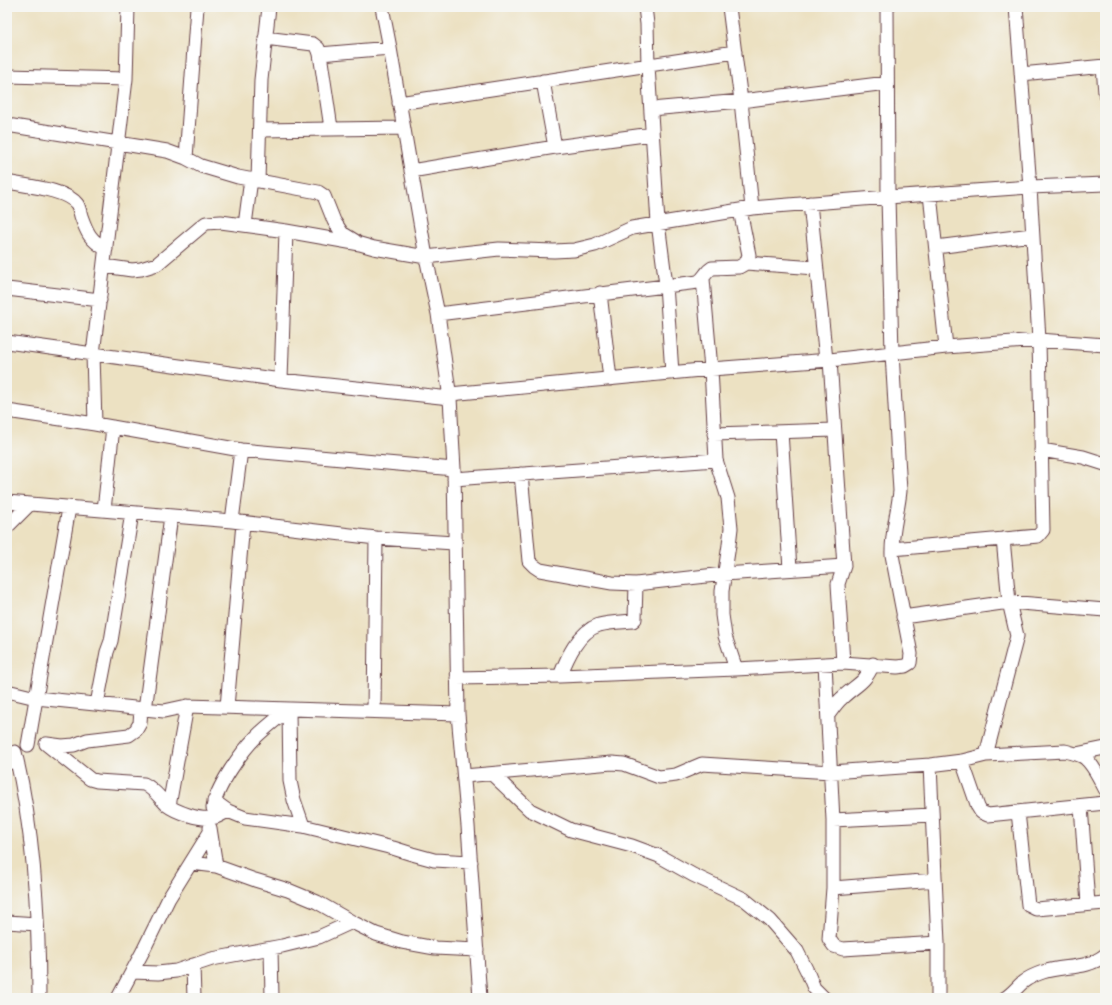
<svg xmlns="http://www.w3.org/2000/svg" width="1112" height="1005" viewBox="0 0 1112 1005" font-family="'Sorts Mill Goudy',serif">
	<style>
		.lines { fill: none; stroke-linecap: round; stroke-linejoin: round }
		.minor-casing { stroke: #623c42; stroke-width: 15 }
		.minor { stroke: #fff; stroke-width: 13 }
	</style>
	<rect width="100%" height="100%" fill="#f6f6f2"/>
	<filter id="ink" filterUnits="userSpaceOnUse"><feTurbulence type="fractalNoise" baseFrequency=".025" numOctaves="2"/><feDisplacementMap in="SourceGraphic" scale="8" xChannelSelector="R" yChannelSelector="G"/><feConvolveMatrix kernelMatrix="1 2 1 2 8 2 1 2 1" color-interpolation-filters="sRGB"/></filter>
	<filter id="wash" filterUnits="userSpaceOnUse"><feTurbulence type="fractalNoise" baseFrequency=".012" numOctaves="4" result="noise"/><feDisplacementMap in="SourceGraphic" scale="16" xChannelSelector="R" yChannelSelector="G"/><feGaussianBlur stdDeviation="0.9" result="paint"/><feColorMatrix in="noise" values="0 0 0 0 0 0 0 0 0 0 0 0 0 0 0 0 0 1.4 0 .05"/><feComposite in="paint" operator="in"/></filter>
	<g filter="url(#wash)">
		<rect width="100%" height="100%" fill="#ece1c2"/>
	</g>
	<g filter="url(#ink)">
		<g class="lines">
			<!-- minor casing -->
			<g class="minor-casing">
				<path id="minor" d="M 382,7 L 390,48 L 426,257 L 438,314 L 450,398 L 454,469 L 458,714 L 468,826 L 480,998
					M 645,7 L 647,24 L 648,66 L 658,223 L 666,285 L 672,373
					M 729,7 L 741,101 L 752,208
					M 265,38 L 313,44 L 318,48 L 320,54 L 331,128
					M 320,54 L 390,48
					M 1103,66 L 1105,93
					M 1021,74 L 1105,66
					M 7,76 L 126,79
					M 543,81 L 555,147
					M 399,103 L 735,52
					M 651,109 L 741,101 L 887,83
					M 7,125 L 167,151 L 186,158 L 201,166 L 238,177 L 318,192 L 324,196 L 334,221 L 342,233 L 355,241
					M 260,130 L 403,128
					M 186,158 L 197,7
					M 411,171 L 555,147 L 652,134
					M 258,181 L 261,80 L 269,7
					M 7,182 C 25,186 66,189 77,204 C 79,207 80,212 81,216 C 87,233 90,240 106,249
					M 930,194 L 946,347
					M 810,203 L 826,360
					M 740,210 L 749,255 L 746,263
					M 245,225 L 251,179
					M 936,247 L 1032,235
					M 104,266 L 132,270 L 141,269 L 157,264 L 202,226 L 206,223 L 221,222 L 286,231 L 360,244 L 374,248 L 426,257 L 499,249 L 554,251 L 574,250 L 595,245 L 632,228 L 752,208 L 888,197 L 1030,187 L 1105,184
					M 703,279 L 711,369 L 716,460 L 728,498 L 731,528 L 729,545 L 722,591 L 722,615 L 725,636 L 736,669
					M 7,289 L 100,300
					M 600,293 L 610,379
					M 438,314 L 698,282 C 705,278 705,272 712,268 L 739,267 L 746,263 L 816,268
					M 7,342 L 281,380 L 450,398
					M 830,360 L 844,566 L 838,584 L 843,663
					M 281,380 L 286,231
					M 450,394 L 711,369 L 830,360 L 946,347 L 1039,340 L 1105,345
					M 7,411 L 95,424 L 241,450 L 454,469
					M 95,424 L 93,354 L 126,79 L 128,7
					M 781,432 L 790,569
					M 714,434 L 834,430
					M 1041,450 L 1083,457 L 1105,464
					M 521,474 L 529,561 L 534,566 L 540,570 L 612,583 L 636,584 L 724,574 L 844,566
					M 454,479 L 716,460
					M 7,502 L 232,521 L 376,538 L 454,543
					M 104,510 L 113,427
					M 232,521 L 241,450
					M 7,527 L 30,504
					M 892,549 L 1038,536 L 1043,530 L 1039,340 L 1030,187 L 1016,7
					M 903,617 L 1009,602 L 1105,610
					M 825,664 L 833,820 L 833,888 L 829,939 L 834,946 L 843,949 L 938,943
					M 560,676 C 567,658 578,632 599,625 C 609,622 622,622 633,621 L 635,619 L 636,584
					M 457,678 L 560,676 L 736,669 L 843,663 L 897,667 L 905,666 L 910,663 L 911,654 L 892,555 C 891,534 898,512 900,491 L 892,353 L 888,197 L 887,7
					M 7,691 L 36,698 L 164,711 L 187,706 L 458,714
					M 97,704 L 107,652 L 111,641 L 132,513
					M 227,707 L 243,523
					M 289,709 L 290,781 L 294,800 L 303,826
					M 145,710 L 171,516
					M 374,711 L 376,538
					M 828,715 C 832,710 836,703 842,698 C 855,685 865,684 873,664
					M 46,744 L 90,779 L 97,781 L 144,784 C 153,788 160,798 167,805 C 176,812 200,820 211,818 C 217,818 223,813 228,811
					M 47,744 L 62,746 L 74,745 L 87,740 L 129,735 L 136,730 L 140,723 L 141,709
					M 28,745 L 69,508
					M 15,752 C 34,830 39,917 39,998
					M 1076,754 L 1105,748
					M 986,755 L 1017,636 L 1009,602 L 1003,539
					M 962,761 L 978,807 L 981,812 L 988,815 L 1105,803
					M 7,764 L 7,763
					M 930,765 L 938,943 L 938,998
					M 492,774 L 530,810 L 571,830 L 632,846 L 659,856 L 693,875 L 744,899 L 770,920 L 797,951 L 807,971 L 814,988 L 824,998
					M 464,776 L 612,763 L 624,764 L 659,777 L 676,775 L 702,764 L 831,772 L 930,765 L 962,761 L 986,755 L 1065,751 C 1071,753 1081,754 1086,759 C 1094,766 1100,779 1105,789
					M 214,801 L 228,811 L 245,818 L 303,826 L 393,848 L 412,854 L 434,860 L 471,862
					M 169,806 L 187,706
					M 1081,806 L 1088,904
					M 213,808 C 216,788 241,752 256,737 C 266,727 278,718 289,709
					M 1018,812 L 1028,905 L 1036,909 L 1105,903
					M 833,820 L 932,815
					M 210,828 L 216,866
					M 191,863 L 216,866 L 255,880 L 288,890 L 317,902 L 352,922 L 376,934 L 402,942 L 435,948 L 477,950
					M 833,888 L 935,880
					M 7,922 L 37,924
					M 271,948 L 272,998
					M 193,965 L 194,998
					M 132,972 L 158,973 L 176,971 L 212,959 L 282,946 L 319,937 L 352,922
					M 118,998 L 143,951 L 169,898 L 210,832
					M 1005,998 C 1012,994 1017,987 1023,982 C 1028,978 1037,974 1043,972 C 1063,965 1087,970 1105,955"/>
			</g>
			<!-- minor -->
			<use href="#minor" class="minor"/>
		</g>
	</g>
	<!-- margin -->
	<rect width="1112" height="1005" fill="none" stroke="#f6f6f2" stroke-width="24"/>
</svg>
